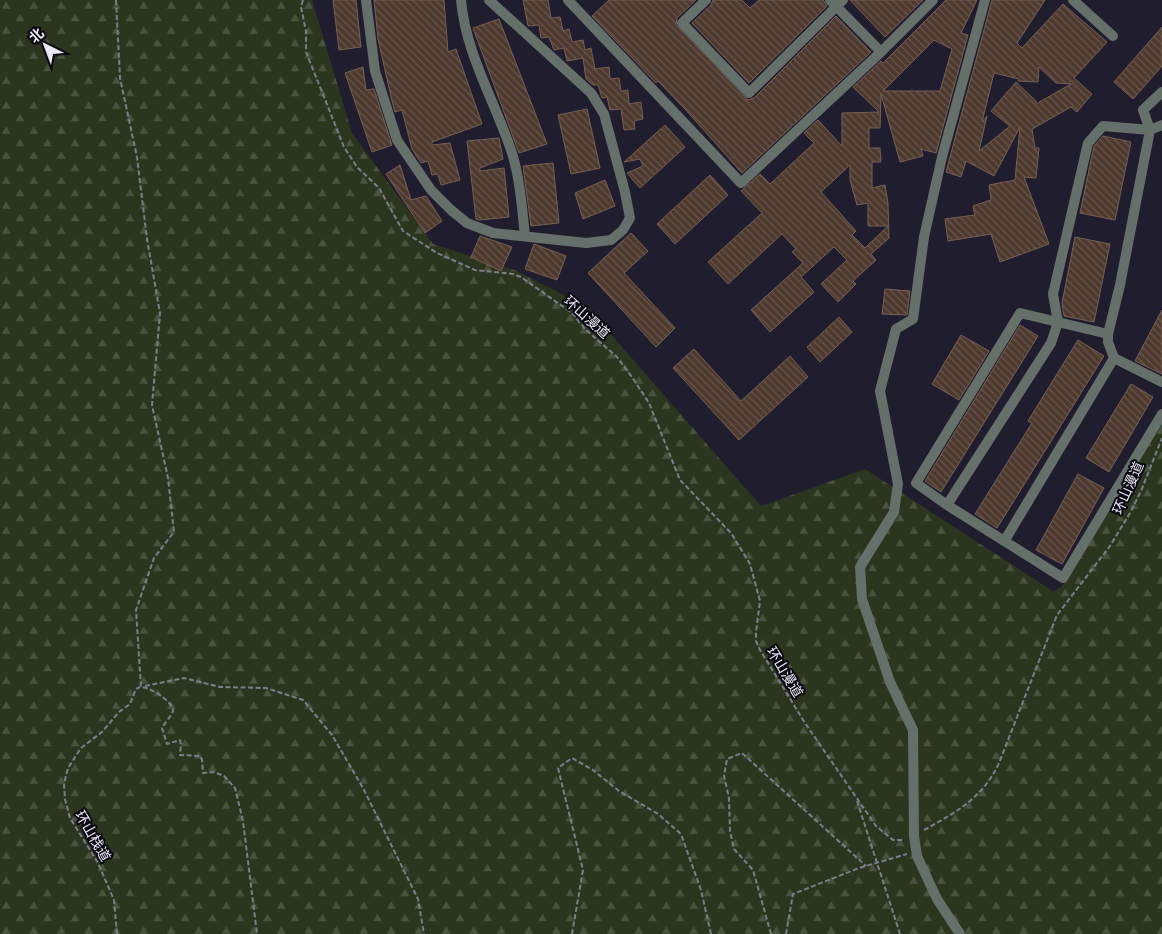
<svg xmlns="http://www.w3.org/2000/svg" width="1162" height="934" viewBox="0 0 1162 934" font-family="'Titillium Web','Noto Sans SC',sans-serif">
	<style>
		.forest { fill: url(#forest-firs) }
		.building { fill: url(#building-back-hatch); stroke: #776054; fill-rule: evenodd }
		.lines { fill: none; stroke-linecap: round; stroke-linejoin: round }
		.path { stroke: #7f7c8c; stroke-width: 2; stroke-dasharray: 5 2.5; stroke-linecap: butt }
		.street { stroke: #65706a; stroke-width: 10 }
		.labels { text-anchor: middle; stroke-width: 4; stroke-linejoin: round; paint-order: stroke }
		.street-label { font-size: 14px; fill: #ebe9f6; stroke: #0a0810 }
	</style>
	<defs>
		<pattern id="forest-firs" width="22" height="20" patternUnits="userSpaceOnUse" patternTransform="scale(1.25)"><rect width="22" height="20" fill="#2c361e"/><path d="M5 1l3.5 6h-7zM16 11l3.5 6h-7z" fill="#4b533f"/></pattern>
		<pattern id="building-back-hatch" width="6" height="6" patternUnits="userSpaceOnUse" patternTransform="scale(1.25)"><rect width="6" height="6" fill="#4e392e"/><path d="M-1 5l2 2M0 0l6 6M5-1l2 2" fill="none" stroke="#68564d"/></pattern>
	</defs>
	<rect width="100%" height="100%" fill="#201d2f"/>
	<!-- forest -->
	<path class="forest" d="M 0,0 L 312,0 L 352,133 L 433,244 L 517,271 L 587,307 L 761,506 L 865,469 L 1054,592 L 1064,584 L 1162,421 L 1162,934 L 0,934 Z"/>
	<!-- building -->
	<path class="building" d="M 333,0 L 356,0 L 361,47 L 339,50 Z
		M 374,0 L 444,0 L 448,52 L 456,49 L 482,124 L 432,142 L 432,145 L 450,143 L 460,180 L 441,185 L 438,174 L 432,175 L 428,161 L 421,163 L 412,149 L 402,110 L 395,112 L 392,101 L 378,39 Z
		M 523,0 L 548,0 L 551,18 L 560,17 L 563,31 L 569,29 L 572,42 L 583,40 L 585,50 L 591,48 L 595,69 L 609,67 L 610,79 L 619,78 L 621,91 L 628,90 L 629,104 L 641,102 L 643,119 L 634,121 L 635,129 L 624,130 L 621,109 L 610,110 L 607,97 L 602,98 L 598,85 L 593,85 L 586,79 L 583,58 L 567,61 L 564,48 L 554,50 L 549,37 L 541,38 L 539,25 L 528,26 Z
		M 609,0 L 696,0 L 677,18 L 676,25 L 748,100 L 754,98 L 836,16 L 871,52 L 742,173 L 684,108 L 658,81 L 656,83 L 592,16 Z
		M 713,0 L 742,0 L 750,8 L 759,0 L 823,0 L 827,6 L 749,83 L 692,23 L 711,5 Z
		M 850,0 L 923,0 L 885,37 Z
		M 946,0 L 977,0 L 961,33 L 968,35 L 936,153 L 921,149 L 923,156 L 900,162 L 881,94 L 880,128 L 869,128 L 869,148 L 880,148 L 881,162 L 872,162 L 872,188 L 885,185 L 888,203 L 889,238 L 871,254 L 876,260 L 853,281 L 856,284 L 838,302 L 821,284 L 847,260 L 834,247 L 801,277 L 814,292 L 770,332 L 751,310 L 803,263 L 792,252 L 796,249 L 782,234 L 728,284 L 708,262 L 762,213 L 741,191 L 760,174 L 770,184 L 814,143 L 804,133 L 818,120 L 842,146 L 842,113 L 879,112 L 853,87 L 881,61 L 883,63 ZM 934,40 L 952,49 L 940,91 L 883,91 ZM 850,165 L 850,180 L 857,205 L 868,203 L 868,226 L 888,226 L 865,248 L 852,235 L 856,231 L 821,192 Z
		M 992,0 L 1045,0 L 1017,43 L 1022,48 L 1063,4 L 1107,42 L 1074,78 L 1092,94 L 1077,112 L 1071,107 L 1032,129 L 1035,148 L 1039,148 L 1036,178 L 1024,177 L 1049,244 L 1000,262 L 991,234 L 948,241 L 945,219 L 975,215 L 973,206 L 991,200 L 989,185 L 1015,180 L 1020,127 L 994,176 L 966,161 L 961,177 L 946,172 ZM 1039,67 L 1056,83 L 1071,84 L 1036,104 L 1036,101 L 1016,82 L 991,111 L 1010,126 L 979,151 L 987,116 L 982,122 L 994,73 L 1019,79 L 1018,81 L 1038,82 Z
		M 499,19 L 547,144 L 519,153 L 473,28 Z
		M 1162,27 L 1162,66 L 1133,99 L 1114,82 Z
		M 363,67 L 366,90 L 374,89 L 392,145 L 372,152 L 345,73 Z
		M 587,109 L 600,168 L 571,174 L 558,115 Z
		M 665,125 L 685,147 L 640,188 L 627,173 L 643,166 L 640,159 L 624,162 Z
		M 1103,136 L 1131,142 L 1115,220 L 1080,213 L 1094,146 Z
		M 499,138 L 503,159 L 480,168 L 480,171 L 504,168 L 509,217 L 479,220 L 476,219 L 467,141 Z
		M 553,163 L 559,223 L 531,226 L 523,166 Z
		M 400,165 L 411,200 L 426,196 L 442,221 L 425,233 L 386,174 Z
		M 710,175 L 728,195 L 675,244 L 657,224 Z
		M 605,180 L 615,206 L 583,219 L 575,193 Z
		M 631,233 L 648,251 L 624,273 L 675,328 L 656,347 L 588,273 Z
		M 480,236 L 512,247 L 501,271 L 471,257 Z
		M 1075,237 L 1110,244 L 1094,322 L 1064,316 L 1062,303 Z
		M 534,244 L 566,256 L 557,280 L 525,269 Z
		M 885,289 L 910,291 L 907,315 L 882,314 Z
		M 1162,310 L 1162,374 L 1135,361 Z
		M 839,317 L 852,332 L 820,362 L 807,347 Z
		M 1020,325 L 1038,336 L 941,492 L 925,481 Z
		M 961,335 L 989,351 L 959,400 L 932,384 Z
		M 1078,340 L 1104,356 L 997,528 L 975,514 L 1032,423 L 1028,421 Z
		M 694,349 L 741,401 L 790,356 L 808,377 L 739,440 L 673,368 Z
		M 1131,384 L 1153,397 L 1109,472 L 1086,458 Z
		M 1078,474 L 1104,488 L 1062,564 L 1036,550 Z"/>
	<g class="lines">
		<!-- path -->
		<path class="path" d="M 116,0 L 120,78 L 137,157 L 147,239 L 160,313 L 152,405 L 168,478 L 174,532 L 154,558 L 136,610 L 141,687 C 150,687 172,701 173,710 C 173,715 164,723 162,728 L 167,744 L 180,740 L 181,745 L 180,755 L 200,756 L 202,760 L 203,773 L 214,772 L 224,776 L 235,788 L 243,821 L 257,934
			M 303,0 L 301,7 L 306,31 L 306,52 L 344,147 L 357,167 L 379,188 L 403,231 L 437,253 L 475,270 L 513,274 L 521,277 L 572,313 L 585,329 L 617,357 L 632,377 L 649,403 L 680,480 L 731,533 L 750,564 L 760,601 L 756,632 L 756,641 L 760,650 L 805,723 L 876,826 L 893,840 L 904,840
			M 145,686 L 184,678 L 220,687 L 266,688 L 303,700 L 332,735 L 363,788 L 418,899 L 424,934
			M 857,801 L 900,934
			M 924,830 C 955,813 983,798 999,763 L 1057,615 L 1110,546 L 1130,513 L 1141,491 L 1162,438
			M 117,934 L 114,900 L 98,863 L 70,818 L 65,799 L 64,784 L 68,768 L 81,748 L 102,732 L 119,712 L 130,704 L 136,689 L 140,687
			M 572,934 L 583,870 L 558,768 L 572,758 L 593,770 L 619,791 L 658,814 L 681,834 L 701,890 L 711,934
			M 771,934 L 753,870 L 734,849 L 730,831 L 729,798 L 724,776 L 727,759 L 742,753 L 866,866
			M 786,934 L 793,894 L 859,868 L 907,854"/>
		<!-- street -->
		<path class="street" d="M 366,0 L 375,71 L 397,140 L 431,190 L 451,210 L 467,223 L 493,233 L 586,243 L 611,240 L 623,230 L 630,218 L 625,192 L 604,114 L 591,93 L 489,0
			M 461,0 C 466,55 495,101 512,153 C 520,179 522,208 525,236
			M 568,0 L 741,183 L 881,52 L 933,0
			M 706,0 L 682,23 L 749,93 L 843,0
			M 830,0 L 881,52
			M 1073,0 L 1113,36
			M 1108,334 L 1020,313 L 916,483 L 947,505 L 1063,578 L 1162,414
			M 1114,358 L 1162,382
			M 947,505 L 1051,343 L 1058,322 L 1053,294 L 1088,143 L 1103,126 L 1150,130 L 1162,125
			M 1005,540 L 1114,358 L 1108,342 L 1108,334 L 1120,285 L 1150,130 L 1143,110 L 1162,92
			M 960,934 L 937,899 L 917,856 L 914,836 L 913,730 L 890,682 L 862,599 L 860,567 L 894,512 L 898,484 L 880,391 L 896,329 L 913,319 L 924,237 L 942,157 L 985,0"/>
	</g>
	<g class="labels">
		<!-- street labels -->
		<g class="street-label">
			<text transform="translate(587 317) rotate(42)" y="5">环山漫道</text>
			<text transform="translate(1128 488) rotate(-66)" y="5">环山漫道</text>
			<text transform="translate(785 672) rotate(59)" y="5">环山漫道</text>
			<text transform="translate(93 836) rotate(60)" y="5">环山栈道</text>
		</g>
	</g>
	<!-- north arrow -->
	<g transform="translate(45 45) rotate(318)" stroke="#0a0810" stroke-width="4" paint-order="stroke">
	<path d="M0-4L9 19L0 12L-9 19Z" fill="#ebe9f6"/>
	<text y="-8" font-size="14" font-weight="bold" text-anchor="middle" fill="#ebe9f6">北</text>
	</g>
</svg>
